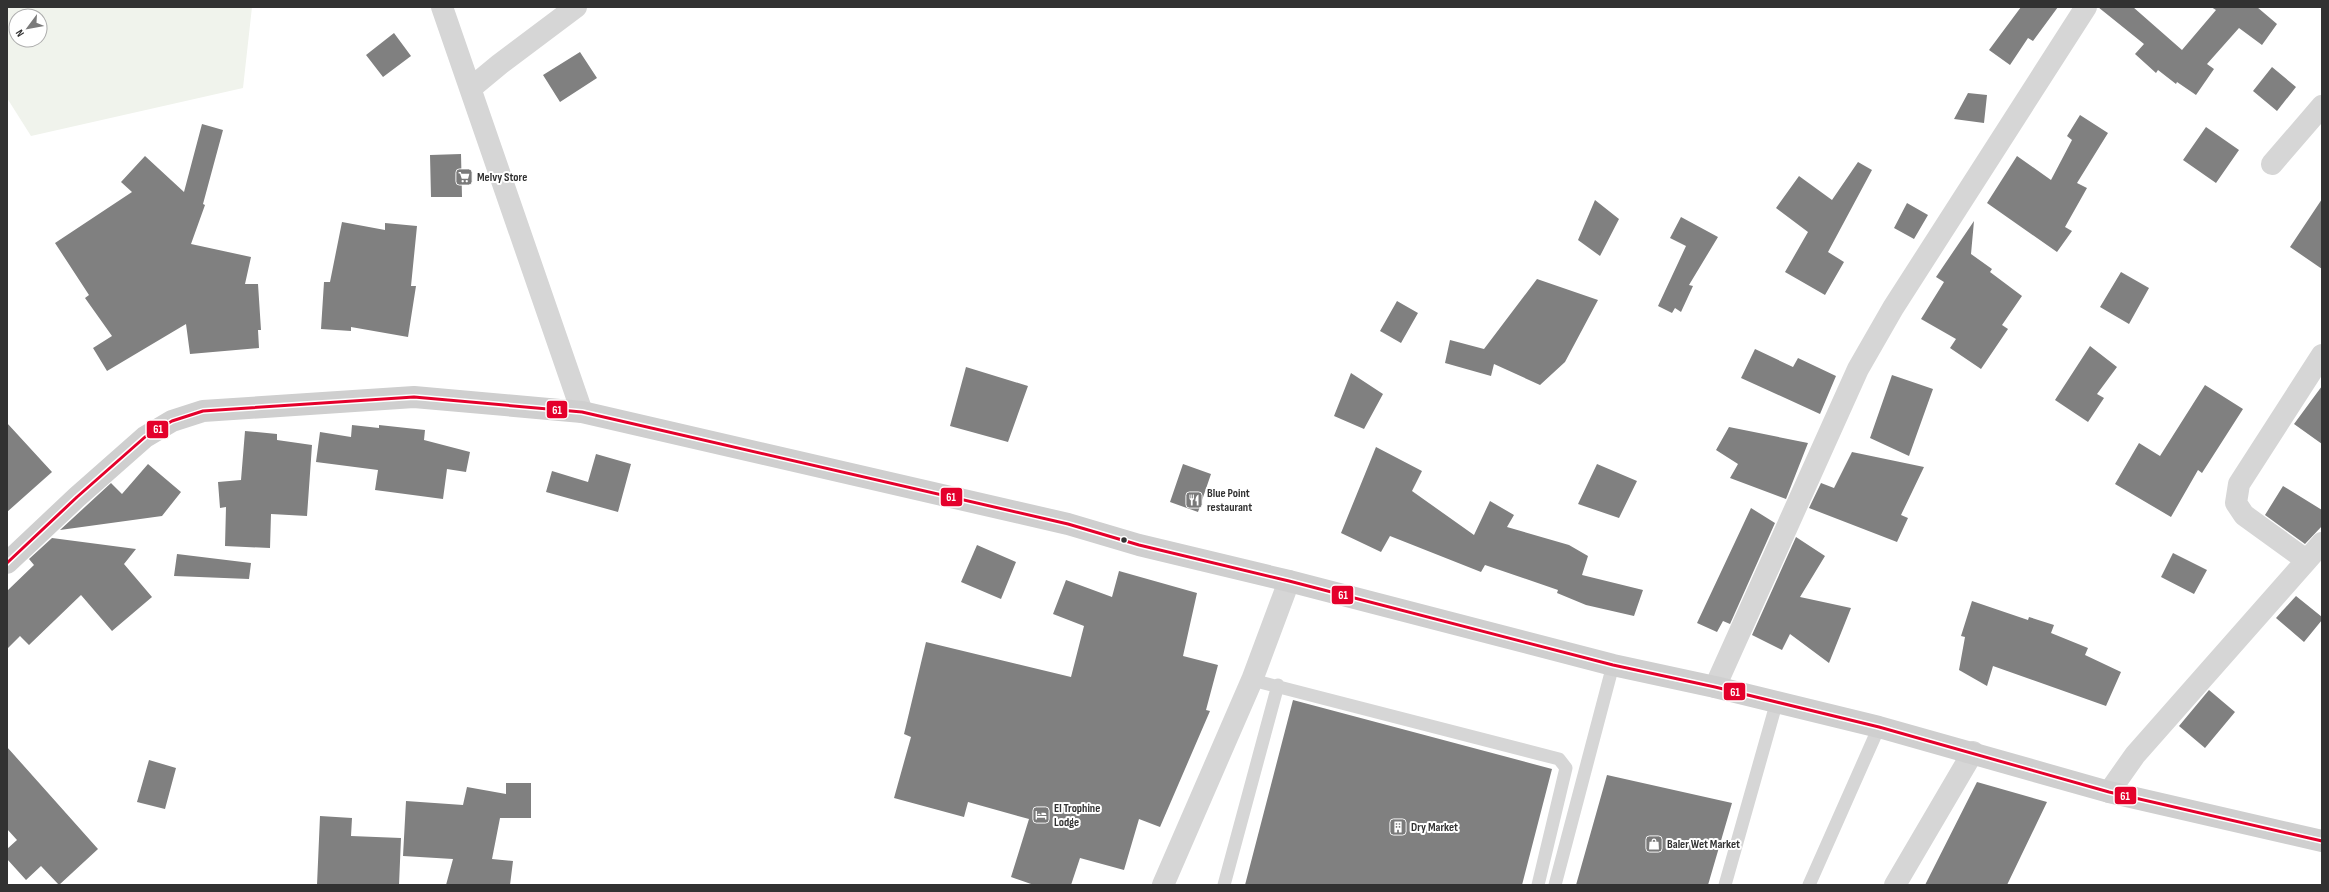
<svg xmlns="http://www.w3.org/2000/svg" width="2329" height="892" viewBox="0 0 2329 892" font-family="'Sofia Sans Condensed',sans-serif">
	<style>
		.green { fill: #f0f3ec; fill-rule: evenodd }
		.building { fill: #808080 }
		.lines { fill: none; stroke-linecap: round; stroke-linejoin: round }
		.lane { stroke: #d6d6d6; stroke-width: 13 }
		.street { stroke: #d6d6d6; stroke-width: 22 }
		.secondary { stroke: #cfcfcf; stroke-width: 22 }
		.bus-1-casing { stroke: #fff; stroke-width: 6 }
		.bus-1 { stroke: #e4002b; stroke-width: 3 }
		.bus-dot { fill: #323232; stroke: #fff; stroke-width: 1.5 }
		.labels { text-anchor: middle; stroke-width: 4; stroke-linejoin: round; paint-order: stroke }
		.poi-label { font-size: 12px; font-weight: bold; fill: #323232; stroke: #fff; text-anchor: start }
		.line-badge { stroke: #fff; stroke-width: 1.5 }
		.badge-label { font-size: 11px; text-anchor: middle; font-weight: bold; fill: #fff }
	</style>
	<rect width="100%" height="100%" fill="#fff"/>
	<!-- green -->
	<path class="green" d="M 7,7 L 252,7 L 243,88 L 31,136 L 7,98 ZM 16,16 L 40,16 L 40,40 L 16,40 Z"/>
	<!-- building -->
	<path class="building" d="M 2021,7 L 2058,7 L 2033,41 L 2028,38 L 2010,65 L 1989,50 Z
		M 2098,7 L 2133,7 L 2182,50 L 2216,10 L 2211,7 L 2257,7 L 2277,24 L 2262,45 L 2239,28 L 2207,64 L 2214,69 L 2196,95 L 2177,82 L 2176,84 L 2158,70 L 2156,73 L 2135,54 L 2144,44 Z
		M 394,33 L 411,56 L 383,77 L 366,55 Z
		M 580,52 L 597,78 L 560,102 L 543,75 Z
		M 2272,67 L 2296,87 L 2277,111 L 2253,91 Z
		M 1968,93 L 1987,95 L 1984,123 L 1954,119 Z
		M 2080,115 L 2108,133 L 2077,183 L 2087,188 L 2065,227 L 2072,231 L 2057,252 L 1987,203 L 2017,156 L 2051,180 L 2072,140 L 2067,136 Z
		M 202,124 L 223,130 L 203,204 L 205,205 L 191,244 L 251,257 L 245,284 L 258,284 L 261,330 L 258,330 L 259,348 L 190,354 L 186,324 L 107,371 L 93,348 L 112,336 L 85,298 L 89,295 L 55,243 L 132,192 L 121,182 L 145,156 L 184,192 Z
		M 2206,127 L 2239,150 L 2216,183 L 2183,160 Z
		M 461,154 L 462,197 L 431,197 L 430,155 Z
		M 1858,162 L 1872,170 L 1828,252 L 1844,262 L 1825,295 L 1785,272 L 1808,232 L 1776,208 L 1799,176 L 1832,200 Z
		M 2322,199 L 2322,269 L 2290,247 Z
		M 1595,200 L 1619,219 L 1600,256 L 1578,240 Z
		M 1907,203 L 1928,215 L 1914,239 L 1894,228 Z
		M 1681,217 L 1718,237 L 1689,285 L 1693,286 L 1681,312 L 1675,308 L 1672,313 L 1658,306 L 1686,246 L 1670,238 Z
		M 1974,221 L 1971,254 L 1992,269 L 1990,272 L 2022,296 L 2002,325 L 2008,329 L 1981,369 L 1950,348 L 1956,339 L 1921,319 L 1944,282 L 1936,277 Z
		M 342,222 L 385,230 L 385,223 L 417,226 L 411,286 L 416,286 L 408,337 L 351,327 L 351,331 L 321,329 L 324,282 L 330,282 Z
		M 2121,272 L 2149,288 L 2129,324 L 2100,307 Z
		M 1537,279 L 1598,300 L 1565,362 L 1540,385 L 1494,364 L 1491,376 L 1445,363 L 1450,340 L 1484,349 Z
		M 1397,301 L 1418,313 L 1401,343 L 1380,331 Z
		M 2090,346 L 2117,367 L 2097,394 L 2104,398 L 2088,422 L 2055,400 Z
		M 1755,349 L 1793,367 L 1798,358 L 1836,376 L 1820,414 L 1741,378 Z
		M 966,367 L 1028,386 L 1008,442 L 950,426 Z
		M 1351,373 L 1383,394 L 1364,429 L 1334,416 Z
		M 1892,375 L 1933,389 L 1909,456 L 1870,438 Z
		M 2205,385 L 2243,409 L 2202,473 L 2198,470 L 2171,517 L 2115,484 L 2139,443 L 2160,456 Z
		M 2322,386 L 2322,444 L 2294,424 Z
		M 7,423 L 52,472 L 7,512 Z
		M 352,425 L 379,428 L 379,425 L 425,430 L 424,440 L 470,452 L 466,472 L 447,469 L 443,499 L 375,490 L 378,470 L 316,462 L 320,432 L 351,437 Z
		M 1729,427 L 1808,443 L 1786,499 L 1730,478 L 1738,464 L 1716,450 Z
		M 245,431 L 277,434 L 277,440 L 312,445 L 307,516 L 271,514 L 270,548 L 225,546 L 226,507 L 220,508 L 218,482 L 241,480 Z
		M 1376,447 L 1422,471 L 1412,491 L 1474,535 L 1490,501 L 1514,515 L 1507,527 L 1569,545 L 1588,556 L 1582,575 L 1643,590 L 1634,616 L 1586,605 L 1557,593 L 1558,590 L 1485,565 L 1481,572 L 1390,536 L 1381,552 L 1341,533 Z
		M 1852,452 L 1924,467 L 1901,515 L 1908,518 L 1897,542 L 1809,508 L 1821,483 L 1834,488 Z
		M 596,454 L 631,464 L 618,512 L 546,492 L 552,471 L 588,482 Z
		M 148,464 L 181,492 L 162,516 L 60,530 L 111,483 L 122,494 Z
		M 1183,464 L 1211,474 L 1198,512 L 1170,502 Z
		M 1597,464 L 1637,481 L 1619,518 L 1578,504 Z
		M 2283,486 L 2322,510 L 2322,526 L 2305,544 L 2265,515 Z
		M 1751,508 L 1775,523 L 1730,624 L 1723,621 L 1717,632 L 1697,623 Z
		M 1796,537 L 1825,556 L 1800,597 L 1851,608 L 1829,663 L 1790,634 L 1782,650 L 1752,635 Z
		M 52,538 L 136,549 L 124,564 L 152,597 L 112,631 L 81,595 L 29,645 L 20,636 L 7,649 L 7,591 L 34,565 L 29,559 Z
		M 977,545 L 1016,562 L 1001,599 L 961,582 Z
		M 2173,553 L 2207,570 L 2194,594 L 2161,577 Z
		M 177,554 L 251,563 L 249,579 L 174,576 Z
		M 1119,571 L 1197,593 L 1183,656 L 1218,665 L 1206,710 L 1210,711 L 1160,827 L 1139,819 L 1124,870 L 1080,858 L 1071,885 L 1034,885 L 1011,877 L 1029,819 L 968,802 L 964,817 L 894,798 L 911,737 L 904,734 L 926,642 L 1071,677 L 1084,626 L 1053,614 L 1066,580 L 1112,597 Z
		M 2296,596 L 2322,617 L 2322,620 L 2304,642 L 2276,618 Z
		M 1972,601 L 2028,620 L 2029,617 L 2054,625 L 2051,633 L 2088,648 L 2085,655 L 2121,672 L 2106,706 L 1993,666 L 1987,686 L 1959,670 L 1965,637 L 1961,636 Z
		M 2209,690 L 2235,712 L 2205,748 L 2179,726 Z
		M 1293,700 L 1552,769 L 1522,885 L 1245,885 Z
		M 7,747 L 98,849 L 59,885 L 41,866 L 26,880 L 7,859 L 7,849 L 17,840 L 7,829 Z
		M 149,760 L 176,768 L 165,809 L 137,802 Z
		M 1607,775 L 1732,803 L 1708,885 L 1576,885 Z
		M 1977,782 L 2047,802 L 2007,885 L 1925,885 Z
		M 506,783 L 531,783 L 531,818 L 500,818 L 492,859 L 513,861 L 510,885 L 446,885 L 453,859 L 403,856 L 406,801 L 463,805 L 467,787 L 506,794 Z
		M 320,816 L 352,818 L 351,836 L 401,838 L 399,885 L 317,885 Z"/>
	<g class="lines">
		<!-- lane -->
		<path class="lane" d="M 1252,680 L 1559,759 L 1566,768 L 1538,885
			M 1224,885 L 1278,685
			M 1555,885 L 1613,665
			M 1725,885 L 1777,701
			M 1809,885 L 1879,727"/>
		<!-- street -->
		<path class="street" d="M 442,7 L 582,412
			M 471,88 L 500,64 L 576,7
			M 2272,164 L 2322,106
			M 2306,560 L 2244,515 L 2236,503 L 2239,484 L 2322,355
			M 1715,687 L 1858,369 L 1893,308 L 2086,7
			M 2109,792 L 2135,755 L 2322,543
			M 1163,885 L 1252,680 L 1289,581
			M 1895,885 L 1973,752"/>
		<!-- secondary -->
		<path class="secondary" d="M 7,563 L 77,497 L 145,437 L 172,421 L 203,411 L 414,397 L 582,412 L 1068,524 L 1139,545 L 1289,581 L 1613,665 L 1715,687 L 1879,727 L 2109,792 L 2322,841"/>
		<!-- bus-1 casing -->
		<g class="bus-1-casing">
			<path id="bus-1" d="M 7,563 L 77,497 L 145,437 L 172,421 L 203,411 L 414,397 L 582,412 L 1068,524 L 1139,545 L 1289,581 L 1613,665 L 1715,687 L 1879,727 L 2109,792 L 2322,841"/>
		</g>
		<!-- bus-1 -->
		<use href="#bus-1" class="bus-1"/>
	</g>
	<!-- icons -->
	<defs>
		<g id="supermarket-square" transform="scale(0.9)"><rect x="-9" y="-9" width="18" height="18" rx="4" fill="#7a7a7a" stroke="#fff"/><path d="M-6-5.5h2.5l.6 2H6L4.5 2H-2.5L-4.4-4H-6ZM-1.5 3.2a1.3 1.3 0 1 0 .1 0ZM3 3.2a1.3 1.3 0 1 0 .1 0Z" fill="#fff"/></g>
		<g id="restaurant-square" transform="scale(0.9)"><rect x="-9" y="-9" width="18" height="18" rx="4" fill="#7a7a7a" stroke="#fff"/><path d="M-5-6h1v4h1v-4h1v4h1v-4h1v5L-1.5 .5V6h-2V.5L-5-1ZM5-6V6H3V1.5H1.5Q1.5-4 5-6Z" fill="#fff"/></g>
		<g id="hotel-square" transform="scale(0.9)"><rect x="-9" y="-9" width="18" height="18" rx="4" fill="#7a7a7a" stroke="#fff"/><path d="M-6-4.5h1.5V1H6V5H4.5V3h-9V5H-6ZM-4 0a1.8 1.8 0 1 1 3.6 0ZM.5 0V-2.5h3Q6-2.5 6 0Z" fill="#fff"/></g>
		<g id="building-square" transform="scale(0.9)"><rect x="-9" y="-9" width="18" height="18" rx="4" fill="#7a7a7a" stroke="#fff"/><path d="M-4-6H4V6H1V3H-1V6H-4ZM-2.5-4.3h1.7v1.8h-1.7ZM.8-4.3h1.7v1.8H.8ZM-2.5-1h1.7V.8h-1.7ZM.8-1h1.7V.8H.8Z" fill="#fff"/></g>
		<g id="shop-square" transform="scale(0.9)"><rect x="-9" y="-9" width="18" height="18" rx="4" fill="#7a7a7a" stroke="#fff"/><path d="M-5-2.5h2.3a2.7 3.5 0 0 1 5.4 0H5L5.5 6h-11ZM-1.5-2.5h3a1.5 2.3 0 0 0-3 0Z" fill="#fff"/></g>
	</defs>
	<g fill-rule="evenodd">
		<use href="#supermarket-square" x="464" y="177"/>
		<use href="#restaurant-square" x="1194" y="500"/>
		<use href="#hotel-square" x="1041" y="815"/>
		<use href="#building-square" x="1398" y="827"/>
		<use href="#shop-square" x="1654" y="844"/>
	</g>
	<!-- markers -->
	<circle class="bus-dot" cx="1124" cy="540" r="3.5"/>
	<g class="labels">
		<!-- poi labels -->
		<g class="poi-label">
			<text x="477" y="181">Melvy Store</text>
			<text x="1207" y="497">Blue Point<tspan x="1207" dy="14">restaurant</tspan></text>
			<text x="1054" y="812">El Trophine<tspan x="1054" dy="14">Lodge</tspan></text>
			<text x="1411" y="831">Dry Market</text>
			<text x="1667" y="848">Baler Wet Market</text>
		</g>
	</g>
	<g class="line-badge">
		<rect x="546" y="400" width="22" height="19" rx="4" fill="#e4002b"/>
		<rect x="146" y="420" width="23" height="19" rx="4" fill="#e4002b"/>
		<rect x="940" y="487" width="23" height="20" rx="4" fill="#e4002b"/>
		<rect x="1331" y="585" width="23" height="20" rx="4" fill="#e4002b"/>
		<rect x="1723" y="682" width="23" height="19" rx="4" fill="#e4002b"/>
		<rect x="2114" y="786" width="23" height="19" rx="4" fill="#e4002b"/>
	</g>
	<g class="badge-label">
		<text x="557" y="414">61</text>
		<text x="158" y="433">61</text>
		<text x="951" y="501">61</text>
		<text x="1343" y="599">61</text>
		<text x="1735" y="696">61</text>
		<text x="2125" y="800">61</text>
	</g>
	<!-- border -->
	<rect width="2329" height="892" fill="none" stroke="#323232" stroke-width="16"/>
	<!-- north arrow -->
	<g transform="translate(28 28) rotate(238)"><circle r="19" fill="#ffffff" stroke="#adadad"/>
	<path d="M0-3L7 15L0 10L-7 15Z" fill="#7a7a7a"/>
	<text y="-6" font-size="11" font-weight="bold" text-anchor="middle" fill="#323232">N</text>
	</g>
</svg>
